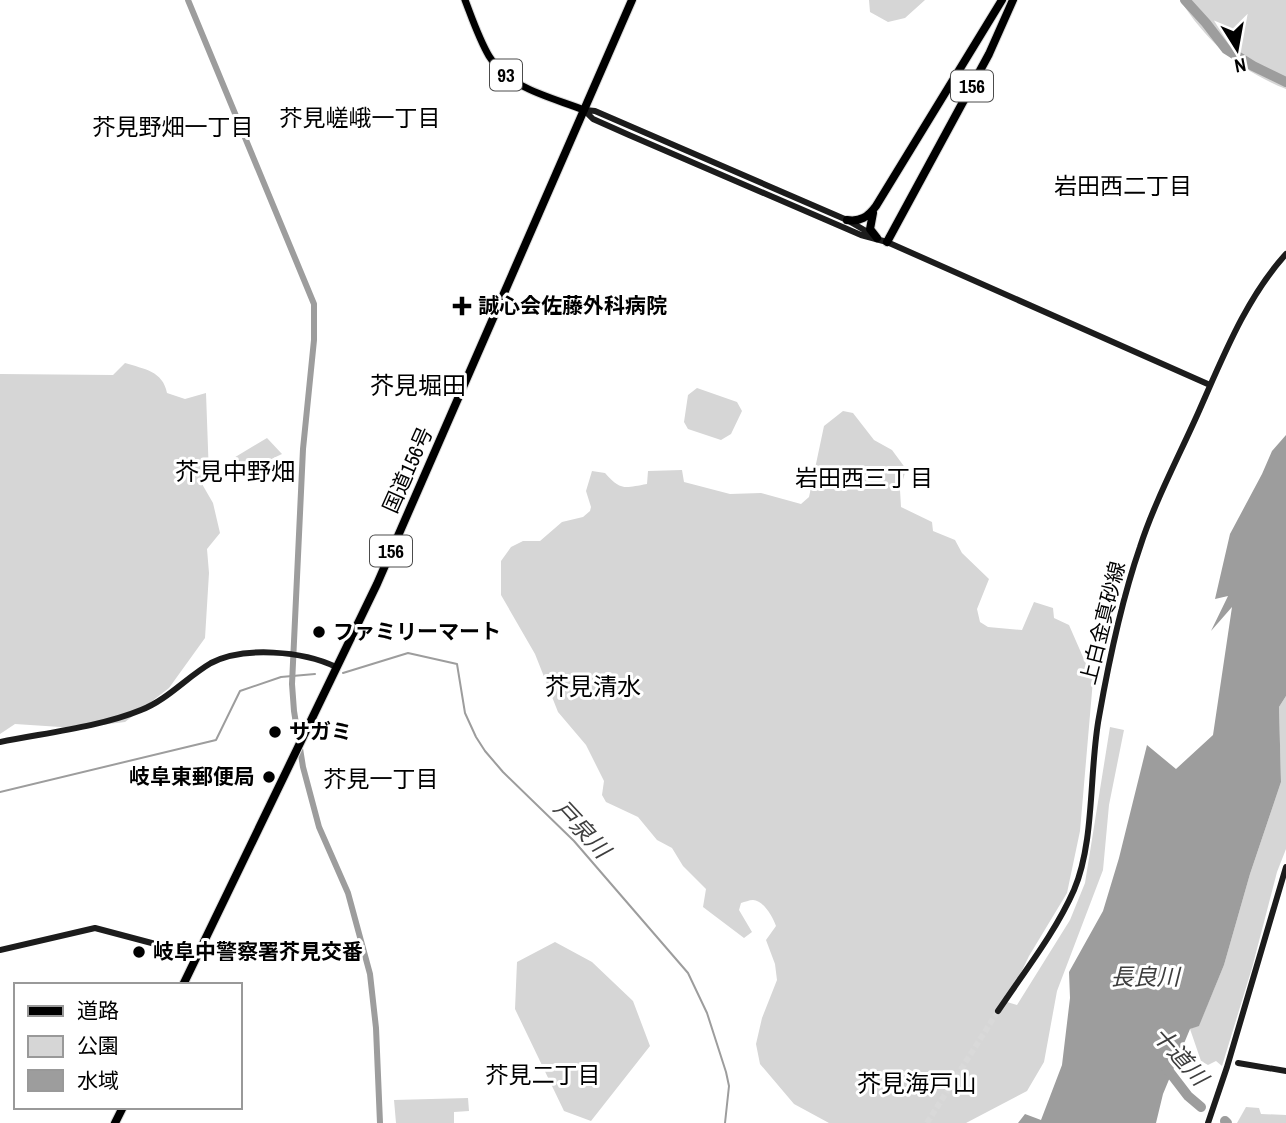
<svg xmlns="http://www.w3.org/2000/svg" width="1286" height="1123" viewBox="0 0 1286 1123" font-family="'Archivo Narrow','Noto Sans JP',sans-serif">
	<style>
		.green { fill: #d6d6d6 }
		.water { fill: #9d9d9d }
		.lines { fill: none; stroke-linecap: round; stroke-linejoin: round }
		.stream { stroke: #9d9d9d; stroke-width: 2 }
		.canal { stroke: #9d9d9d; stroke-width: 6 }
		.river { stroke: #9d9d9d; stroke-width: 10 }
		.secondary-tunnel { stroke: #d9d9d9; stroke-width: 6; stroke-dasharray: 6 3; stroke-linecap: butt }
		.primary-casing { stroke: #dbdbdb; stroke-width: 9 }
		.highway-casing { stroke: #dbdbdb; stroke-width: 10 }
		.secondary { stroke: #1c1c1c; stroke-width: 6 }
		.primary { stroke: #000; stroke-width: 7 }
		.highway { stroke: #000; stroke-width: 8 }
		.poi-dot { fill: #000; stroke: #fff; stroke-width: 2.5 }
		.labels { text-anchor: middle; stroke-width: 6; stroke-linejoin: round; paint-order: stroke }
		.shield { fill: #fff; stroke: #4c4c4c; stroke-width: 2 }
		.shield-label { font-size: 19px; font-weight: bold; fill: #000 }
		.poi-label { font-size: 21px; font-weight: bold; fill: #000; stroke: #fff; text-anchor: start }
		.street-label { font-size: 21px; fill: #000; stroke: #fff }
		.neighbourhood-label { font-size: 23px; fill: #000; stroke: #fff }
		.water-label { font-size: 23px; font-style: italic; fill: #3e3e3e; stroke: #fff }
		.quarter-label { font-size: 24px; fill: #000; stroke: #fff }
	</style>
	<rect width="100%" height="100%" fill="#fff"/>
	<!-- green -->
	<path class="green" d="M 869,0 L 925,0 L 905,18 L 888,22 L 870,12 Z
		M 1180,0 L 1286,0 L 1286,89 C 1239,70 1208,43 1180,0 Z
		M 125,363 C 144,369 163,371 167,393 L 185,399 L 206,393 L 209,476 L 202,484 L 213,503 L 220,533 L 207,549 L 209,573 L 205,638 L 169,688 L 125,722 L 76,728 L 15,724 L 0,734 L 0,374 L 113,375 Z
		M 697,388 L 737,402 L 742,411 L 731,434 L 721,440 L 688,429 L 684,422 L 688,395 Z
		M 843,411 L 853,413 L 874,440 L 892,450 L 906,469 L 900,490 L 901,507 L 932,522 L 933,531 L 955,540 L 962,553 L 989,579 L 977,609 L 980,622 L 988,627 L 1022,630 L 1034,602 L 1053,608 L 1054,618 L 1069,625 L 1093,680 L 1080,831 L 1067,893 L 1029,956 L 1007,1002 L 1017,1005 L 1070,920 L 1085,883 L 1110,727 L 1124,730 L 1109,805 L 1103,870 L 1057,991 L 1044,1062 L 1027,1091 L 966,1123 L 829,1123 L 794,1104 L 760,1064 L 756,1044 L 762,1018 L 777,980 L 775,964 L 766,940 L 776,926 C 773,917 763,900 753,900 C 749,900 745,902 741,903 L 739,910 L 752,932 L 744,938 L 703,907 L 706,889 L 683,866 L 672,848 L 657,840 L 638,817 L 606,802 L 602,795 L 604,781 L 586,745 L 558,712 L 535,654 L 501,595 L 501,561 L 511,547 L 523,541 L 540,541 L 562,522 L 583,517 L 590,511 L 591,507 L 586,491 L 592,471 L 605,473 C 621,491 624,488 647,484 L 648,471 L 682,470 L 684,482 L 730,494 L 761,493 L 801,504 L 809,497 L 824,426 Z
		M 267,438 L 282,454 L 240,474 L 232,459 Z
		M 1286,696 L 1286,849 L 1277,872 L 1252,968 L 1222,1066 L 1216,1061 L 1208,1065 L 1201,1061 L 1190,1029 L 1199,1025 L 1224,965 L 1250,874 L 1281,782 L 1279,707 Z
		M 555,942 L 592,962 L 633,1001 L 650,1046 L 591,1121 L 564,1111 L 515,1009 L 517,962 Z
		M 468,1098 L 469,1111 L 454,1112 L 454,1123 L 396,1123 L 394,1100 Z
		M 1246,1107 L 1259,1108 L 1261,1114 L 1286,1115 L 1286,1123 L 1237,1123 Z"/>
	<!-- water -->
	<path class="water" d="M 1286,435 L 1286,696 L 1279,707 L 1281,782 L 1250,874 L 1224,965 L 1199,1026 L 1190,1029 L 1163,1094 L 1156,1123 L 1018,1123 L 1025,1114 L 1041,1120 L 1062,1065 L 1070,998 L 1069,972 L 1103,911 L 1119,858 L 1147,745 L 1176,769 L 1213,735 L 1232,607 L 1211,631 L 1228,596 L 1215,599 L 1230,534 L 1262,474 L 1272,451 Z"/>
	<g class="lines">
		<!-- stream -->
		<path class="stream" d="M 343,673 L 408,653 L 457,664 L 465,713 L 476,737 L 485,751 L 503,772 L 574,841 L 688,973 L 707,1013 L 726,1072 L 729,1086 L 725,1123
			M 0,792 L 216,740 L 240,691 L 281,677 L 315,674"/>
		<!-- canal -->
		<path class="canal" d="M 188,0 L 314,304 L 314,340 L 303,449 L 292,684 L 294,711 L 303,767 L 319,827 L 348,893 L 370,974 L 376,1028 L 380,1123"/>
		<!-- river -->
		<path class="river" d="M 1185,0 L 1206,23 L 1226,49 L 1253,66 L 1286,82
			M 1165,1066 L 1188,1096 L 1201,1107
			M 1225,1121 L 1227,1123"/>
		<!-- secondary-tunnel -->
		<path class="secondary-tunnel" d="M 927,1123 L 998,1011"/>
		<!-- primary casing -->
		<g class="primary-casing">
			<path id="primary" d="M 465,0 C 472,18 479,39 489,56 C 509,89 551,97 584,110"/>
		</g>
		<!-- highway casing -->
		<g class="highway-casing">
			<path id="highway" d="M 873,213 L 870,229 L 877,238
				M 847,220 C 860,222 868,217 876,206 L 1002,0
				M 887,242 L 989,54 L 1013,0
				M 183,985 L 377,584 L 632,0
				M 115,1123 L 123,1107"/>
		</g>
		<!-- secondary -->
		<path class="secondary" d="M 584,110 L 593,119 L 629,135 L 861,235 L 887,242 L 1210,385
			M 585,110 L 595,111 L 847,220 L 873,235
			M 0,742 C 44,733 100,727 141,710 C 167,700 187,677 211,663 C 244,646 303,651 336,667
			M 0,950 L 95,928 L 197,955
			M 998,1011 C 1024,972 1055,933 1074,890 C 1095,841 1089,770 1099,717 C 1109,660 1121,602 1140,547 C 1154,503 1180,454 1199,411 C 1223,357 1246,298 1286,254
			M 1238,1063 L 1286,1071
			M 1208,1123 L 1227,1067 L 1286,867"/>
		<!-- primary -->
		<use href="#primary" class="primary"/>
		<!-- highway -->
		<use href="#highway" class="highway"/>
	</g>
	<!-- markers -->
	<g class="poi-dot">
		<path d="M458.5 295.5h7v7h7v7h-7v7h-7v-7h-7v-7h7z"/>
		<circle cx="319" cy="632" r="7"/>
		<circle cx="275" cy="732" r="7"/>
		<circle cx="269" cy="777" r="7"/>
		<circle cx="139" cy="952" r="7"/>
	</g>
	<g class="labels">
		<!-- shield labels -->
		<g class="shield">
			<rect x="490" y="59.5" width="32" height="31" rx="5"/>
			<rect x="951" y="70.5" width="42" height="31" rx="5"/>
			<rect x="370" y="535.5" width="42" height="31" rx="5"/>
		</g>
		<g class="shield-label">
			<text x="506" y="82">93</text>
			<text x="972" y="93">156</text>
			<text x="391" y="558">156</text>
		</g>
		<!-- poi labels -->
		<g class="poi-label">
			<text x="478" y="313">誠心会佐藤外科病院</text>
			<text x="333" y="639">ファミリーマート</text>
			<text x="289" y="739">サガミ</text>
			<text x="255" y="784" text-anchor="end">岐阜東郵便局</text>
			<text x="153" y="959">岐阜中警察署芥見交番</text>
		</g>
		<!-- street labels -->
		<g class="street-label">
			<text transform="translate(408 470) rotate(-66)" y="7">国道156号</text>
			<text transform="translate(1103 623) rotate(-76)" y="7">上白金真砂線</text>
		</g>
		<!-- neighbourhood labels -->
		<g class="neighbourhood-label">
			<text x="360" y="126">芥見嵯峨一丁目</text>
			<text x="173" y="135">芥見野畑一丁目</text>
			<text x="1123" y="194">岩田西二丁目</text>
			<text x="864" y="486">岩田西三丁目</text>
			<text x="381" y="787">芥見一丁目</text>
			<text x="543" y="1083">芥見二丁目</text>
		</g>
		<!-- water labels -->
		<g class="water-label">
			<text transform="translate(582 829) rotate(47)" y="8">戸泉川</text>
			<text x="1145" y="985">長良川</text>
			<text transform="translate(1180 1056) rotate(48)" y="8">十道川</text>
		</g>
		<!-- quarter labels -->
		<g class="quarter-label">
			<text x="418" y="394">芥見堀田</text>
			<text x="235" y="480">芥見中野畑</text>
			<text x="593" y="695">芥見清水</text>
			<text x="917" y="1092">芥見海戸山</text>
		</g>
	</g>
	<!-- legend -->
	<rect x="14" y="983" width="228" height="126" fill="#ffffff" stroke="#999999" stroke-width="2"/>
	<rect x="28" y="1006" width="35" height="10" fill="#000000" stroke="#999999" stroke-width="2"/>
	<text x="77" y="1018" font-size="21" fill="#000000">道路</text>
	<rect x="28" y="1036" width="35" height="21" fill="#d6d6d6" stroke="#999999" stroke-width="2"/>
	<text x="77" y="1053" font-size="21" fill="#000000">公園</text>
	<rect x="28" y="1070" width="35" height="21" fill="#9d9d9d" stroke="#999999" stroke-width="2"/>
	<text x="77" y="1088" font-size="21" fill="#000000">水域</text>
	<!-- north arrow -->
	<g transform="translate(1237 49) rotate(169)" stroke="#ffffff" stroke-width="5" paint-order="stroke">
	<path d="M0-5L12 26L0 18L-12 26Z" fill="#000000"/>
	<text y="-10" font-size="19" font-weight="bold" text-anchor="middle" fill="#000000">N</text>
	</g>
</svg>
